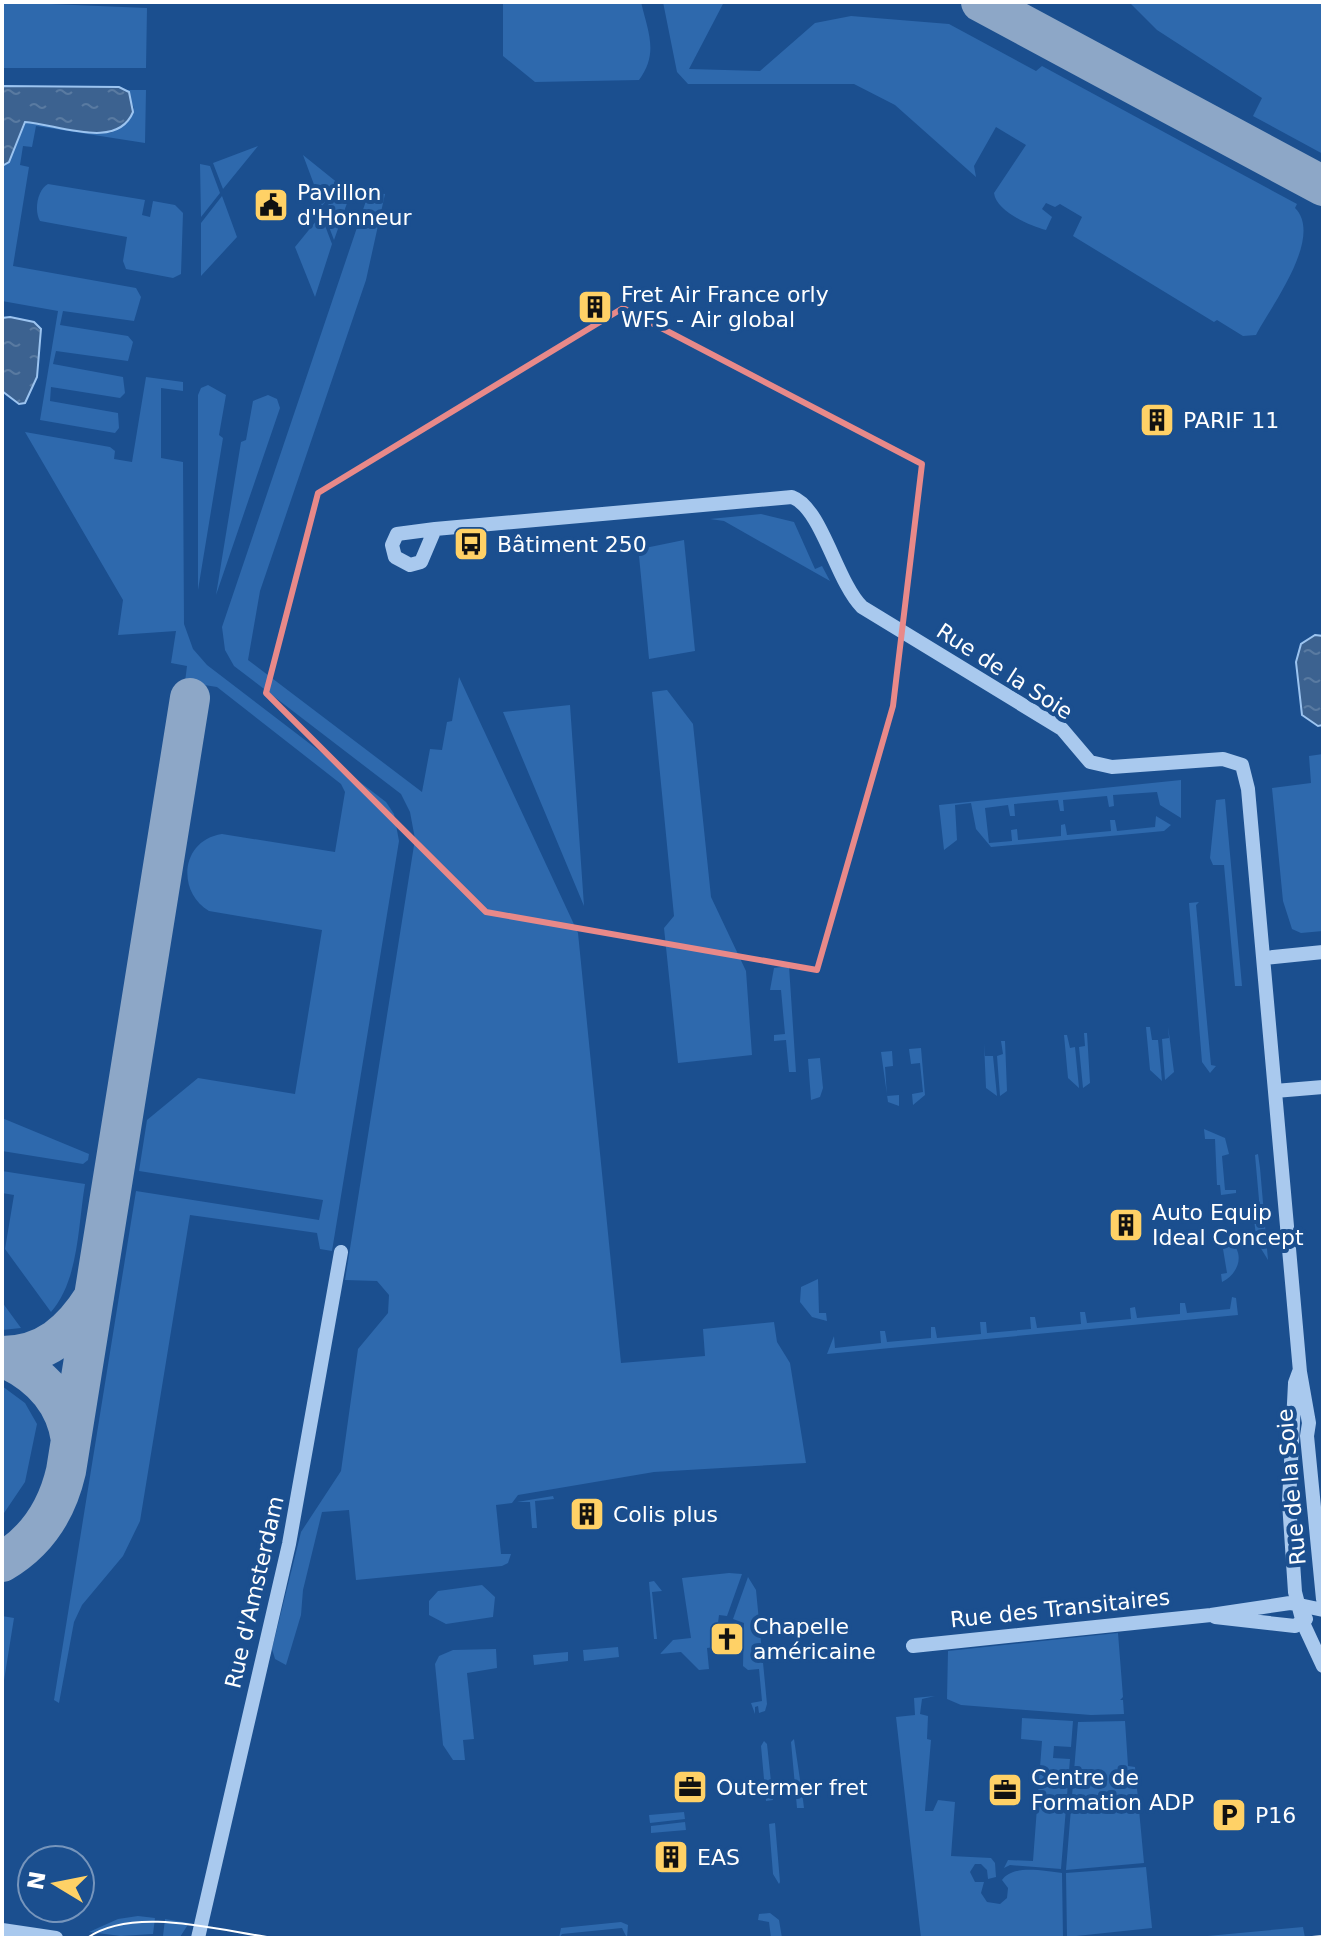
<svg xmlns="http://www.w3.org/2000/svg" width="1325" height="1940" viewBox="0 0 1325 1940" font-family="'DejaVu Sans',sans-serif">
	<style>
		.grass { fill: #2e69ad }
		.water { fill: url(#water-ripples); stroke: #9cc4f0; stroke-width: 2 }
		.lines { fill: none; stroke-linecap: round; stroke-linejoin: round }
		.taxiway { stroke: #8da7c7; stroke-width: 40 }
		.minor { stroke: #a9c9ee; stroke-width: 14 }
		.tram { stroke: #fff; stroke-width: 2 }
		.marked { fill: none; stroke: #e88989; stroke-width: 6; stroke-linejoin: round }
		.labels { text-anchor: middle; stroke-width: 8; stroke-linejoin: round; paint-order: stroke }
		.poi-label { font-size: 22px; fill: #fff; stroke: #1b4f8f; text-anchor: start }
		.street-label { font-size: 22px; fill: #fff; stroke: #1b4f8f }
	</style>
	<defs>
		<pattern id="water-ripples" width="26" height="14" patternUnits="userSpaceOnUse" patternTransform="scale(2)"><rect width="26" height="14" fill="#3c6290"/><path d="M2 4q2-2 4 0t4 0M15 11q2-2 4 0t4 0" fill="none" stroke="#597aa1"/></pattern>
	</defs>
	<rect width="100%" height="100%" fill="#1b4f8f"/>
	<!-- grass -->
	<path class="grass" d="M 2,2 L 147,8 L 146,68 L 2,68 Z
		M 503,2 L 641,2 C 648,32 659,53 639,80 L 535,82 L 503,56 Z
		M 663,2 L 724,2 L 689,69 L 760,71 L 815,23 L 851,16 L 949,24 L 1036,71 L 1042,66 L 1297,204 L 1295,208 C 1324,237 1271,306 1256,335 L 1243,336 L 1217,320 L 1214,322 L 1073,236 L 1082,217 L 1060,204 L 1055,207 L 1046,203 L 1042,209 L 1052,217 L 1046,230 C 1030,226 996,211 994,193 L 1026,145 L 996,127 L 974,166 L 976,177 L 895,105 L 854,84 L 688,84 L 677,72 Z
		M 1129,2 L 1323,2 L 1323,154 L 1253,116 L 1262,98 L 1157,30 Z
		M 126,90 L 146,90 L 145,143 L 36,126 L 32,147 L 23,146 L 20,165 L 29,167 L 13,266 L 136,288 L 141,297 L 134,321 L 63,311 L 60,325 L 128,336 L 133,342 L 128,361 L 56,351 L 53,364 L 123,377 L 125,393 L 120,398 L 51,387 L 50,401 L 118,413 L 119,428 L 115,433 L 40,420 L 58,311 L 2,301 L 2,166 L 9,162 L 25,122 L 111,133 L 134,108 Z
		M 258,146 L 223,189 L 213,163 Z
		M 303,155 L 339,184 L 322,206 Z
		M 200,164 L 210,166 L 220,193 L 201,217 Z
		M 48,184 L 145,200 L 142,215 L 150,217 L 153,201 L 175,205 L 183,213 L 181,274 L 173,278 L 126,269 L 123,261 L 127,237 L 40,221 C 34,211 37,190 48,184 Z
		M 343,187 L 352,189 L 334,240 L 323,211 Z
		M 369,192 L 385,194 L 366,280 L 260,591 L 248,660 L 422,792 L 430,749 L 442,750 L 447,722 L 452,721 L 459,677 L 578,933 L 621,1363 L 705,1356 L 703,1329 L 774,1322 L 777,1342 L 790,1363 L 806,1463 L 654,1472 L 518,1495 L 512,1503 L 496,1505 L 501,1554 L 511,1554 L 508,1563 L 502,1566 L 356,1580 L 349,1510 L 322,1512 L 303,1590 L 301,1615 L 286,1665 L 275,1659 L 272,1649 L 301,1532 L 341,1471 L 358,1349 L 388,1313 L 389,1295 L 377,1281 L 345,1280 L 415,839 L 410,812 L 401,794 L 234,666 L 225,650 L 222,627 Z
		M 222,196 L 237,237 L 201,276 L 201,223 Z
		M 321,215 L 332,244 L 315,297 L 295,247 Z
		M 146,377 L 183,382 L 183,391 L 161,388 L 161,458 L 183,462 L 184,624 L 193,649 L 207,665 L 386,802 L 394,814 L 399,841 L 332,1251 L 320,1249 L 317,1233 L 190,1215 L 140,1521 L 123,1556 L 82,1605 L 74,1622 L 59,1703 L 54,1700 L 136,1191 L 319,1220 L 323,1200 L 139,1171 L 147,1120 L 198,1078 L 295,1094 L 322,930 L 209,911 C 176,891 181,840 222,834 L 335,852 L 345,792 L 341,784 L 217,687 L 185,682 L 187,666 L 171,663 L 176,631 L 118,635 L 123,600 L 25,432 L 110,447 L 115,451 L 114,459 L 132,462 Z
		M 208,385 L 226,395 L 219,435 L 223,438 L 198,590 L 198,395 L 201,388 Z
		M 268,395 L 277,399 L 280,408 L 216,595 L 241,442 L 246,440 L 253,401 Z
		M 761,514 L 794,522 L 815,569 L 822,566 L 830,581 L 724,521 L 710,519 Z
		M 684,540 L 695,651 L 649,659 L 639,556 L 645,548 Z
		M 667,690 L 693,724 L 711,897 L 746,971 L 752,1055 L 678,1063 L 664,928 L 674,916 L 652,692 Z
		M 570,705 L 584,906 L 503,712 Z
		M 1323,754 L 1323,931 L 1301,933 L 1292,929 L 1283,901 L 1272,788 L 1311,783 L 1309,756 Z
		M 1181,780 L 1181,818 L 1160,805 L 1157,792 L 1113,795 L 1114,806 L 1109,807 L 1107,796 L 1063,800 L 1064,811 L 1060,811 L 1058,800 L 1014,804 L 1015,816 L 1010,816 L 1008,805 L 985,808 L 989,843 L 1012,841 L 1011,830 L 1017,829 L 1018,840 L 1061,836 L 1061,825 L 1065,824 L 1067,835 L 1111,831 L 1110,820 L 1115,820 L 1117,831 L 1155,827 L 1156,816 L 1171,825 L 1164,831 L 991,847 L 976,829 L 971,803 L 955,805 L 957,840 L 944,850 L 939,805 Z
		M 1225,799 L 1242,986 L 1235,986 L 1224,865 L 1213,865 L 1210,858 L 1216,800 Z
		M 1199,902 L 1196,905 L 1211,1065 L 1216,1066 L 1210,1073 L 1202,1062 L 1189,903 Z
		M 789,966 L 796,1072 L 789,1072 L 786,1040 L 774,1041 L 774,1035 L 785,1034 L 781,990 L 770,990 L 774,968 Z
		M 1168,1026 L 1174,1072 L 1165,1080 L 1162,1039 L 1169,1038 Z
		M 1146,1027 L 1150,1027 L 1152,1040 L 1158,1040 L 1162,1081 L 1150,1070 Z
		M 1084,1033 L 1087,1033 L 1090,1083 L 1083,1088 L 1079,1047 L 1085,1046 Z
		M 1064,1035 L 1067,1035 L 1070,1048 L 1075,1047 L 1079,1088 L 1068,1078 Z
		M 1001,1041 L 1005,1041 L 1007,1091 L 1000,1096 L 997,1056 L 1003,1054 Z
		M 984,1043 L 985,1056 L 993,1056 L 997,1096 L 986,1088 Z
		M 921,1048 L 925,1095 L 913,1105 L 912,1094 L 923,1092 L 920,1063 L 911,1064 L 909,1049 Z
		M 892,1051 L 893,1066 L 885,1067 L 887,1096 L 899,1095 L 899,1106 L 888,1102 L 881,1052 Z
		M 820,1058 L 823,1088 L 820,1097 L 811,1100 L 808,1059 Z
		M 2,1118 L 89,1154 L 88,1160 L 83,1164 L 2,1151 Z
		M 1204,1129 L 1225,1138 L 1229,1154 L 1222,1156 L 1225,1190 L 1236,1190 L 1236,1193 L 1221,1195 L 1220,1185 L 1217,1185 L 1215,1139 L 1205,1139 Z
		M 1258,1154 L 1260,1168 L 1268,1260 L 1257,1242 L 1253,1213 L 1260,1211 L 1255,1155 Z
		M 2,1171 L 85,1184 C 78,1225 79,1280 51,1312 L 5,1249 L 14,1195 L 2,1193 Z
		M 1231,1242 C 1246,1255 1237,1275 1222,1282 L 1221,1274 L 1227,1273 L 1222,1243 Z
		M 818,1279 L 819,1313 L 826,1313 L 827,1321 L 812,1317 L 800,1302 L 801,1287 Z
		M 1232,1297 L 1236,1298 L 1238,1315 L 827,1354 L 834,1336 L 835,1348 L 881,1343 L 880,1331 L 885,1331 L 887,1342 L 931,1338 L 931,1327 L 935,1327 L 937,1338 L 981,1334 L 980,1322 L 986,1322 L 987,1333 L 1031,1329 L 1030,1317 L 1035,1317 L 1037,1328 L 1081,1324 L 1080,1312 L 1085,1312 L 1087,1323 L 1131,1319 L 1130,1308 L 1135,1307 L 1137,1318 L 1180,1314 L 1180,1303 L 1185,1303 L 1187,1313 L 1230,1309 Z
		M 2,1302 L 21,1328 L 2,1330 Z
		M 2,1386 L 25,1403 L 37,1424 L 25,1482 L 2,1516 Z
		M 553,1496 L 554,1499 L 535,1501 L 537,1528 L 532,1528 L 530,1502 L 517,1502 Z
		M 729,1573 L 742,1574 L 727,1616 L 719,1615 L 715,1647 L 707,1648 L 709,1669 L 699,1670 L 681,1652 L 660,1654 L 673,1640 L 691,1638 L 682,1578 Z
		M 748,1577 L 756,1590 L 767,1704 L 765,1711 L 759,1713 L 758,1706 L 755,1707 L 755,1714 L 751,1703 L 762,1701 L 759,1669 L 748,1670 L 743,1666 L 744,1623 L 733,1619 Z
		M 654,1581 L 662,1591 L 652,1592 L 657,1639 L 654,1639 L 649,1582 Z
		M 482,1585 L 495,1597 L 493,1617 L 446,1624 L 429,1615 L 429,1601 L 438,1591 Z
		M 2,1616 L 14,1618 L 2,1693 Z
		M 1118,1633 L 1123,1697 L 1120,1700 L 1123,1700 L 1124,1714 L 1091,1715 L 961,1705 L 947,1699 L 948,1651 Z
		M 618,1647 L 619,1657 L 584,1661 L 583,1650 Z
		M 496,1649 L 497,1668 L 467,1673 L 474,1739 L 463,1740 L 465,1760 L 453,1760 L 443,1745 L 435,1664 L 439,1656 L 453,1650 Z
		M 568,1652 L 568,1661 L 534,1665 L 533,1655 Z
		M 935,1696 L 922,1699 L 920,1714 L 928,1716 L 927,1739 L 931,1740 L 925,1811 L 933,1811 L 938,1800 L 955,1802 L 951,1856 L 991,1858 L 995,1863 L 996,1877 L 988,1879 L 987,1870 L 981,1864 L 975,1864 L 970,1872 L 975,1882 L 984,1882 L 981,1893 L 987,1902 L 1000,1904 L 1007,1898 L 1008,1888 L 1002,1880 C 1013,1864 1044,1871 1062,1873 L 1063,1938 L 921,1938 L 896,1717 L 915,1715 L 914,1698 Z
		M 1022,1718 L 1073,1721 L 1071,1747 L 1054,1746 L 1053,1758 L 1070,1759 L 1061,1869 L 1010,1865 L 1004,1868 L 1008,1860 L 1033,1861 L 1042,1741 L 1021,1739 Z
		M 1125,1721 L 1128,1766 L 1135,1767 L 1144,1863 L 1066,1870 L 1078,1722 Z
		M 794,1739 L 803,1800 L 804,1808 L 797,1808 L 791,1742 Z
		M 764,1741 L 767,1744 L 773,1800 L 766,1801 L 761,1746 Z
		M 684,1812 L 685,1819 L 650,1823 L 649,1815 Z
		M 685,1822 L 686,1830 L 651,1833 L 651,1826 Z
		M 775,1823 L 780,1882 L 779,1884 L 773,1874 L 769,1824 Z
		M 1146,1867 L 1152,1928 L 1067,1937 L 1066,1873 Z
		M 770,1913 L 779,1920 L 782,1938 L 771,1938 L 769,1922 L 758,1920 L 759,1914 Z
		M 138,1916 L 155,1918 L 153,1934 L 121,1936 L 89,1932 L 118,1919 Z
		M 165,1919 L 189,1923 L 180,1937 L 163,1936 Z
		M 621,1922 L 628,1925 L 627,1938 L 622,1928 L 562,1934 L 559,1938 L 561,1928 Z
		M 1303,1927 L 1305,1938 L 1186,1938 Z"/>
	<!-- water -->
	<path class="water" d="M 2,86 L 119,87 L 129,92 L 133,112 C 117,151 57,124 25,122 L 9,162 L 2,166 Z
		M 10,317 L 34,322 L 41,329 L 37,377 L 25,403 L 19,404 L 2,391 L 2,318 Z
		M 1315,635 L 1323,636 L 1323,725 L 1318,726 L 1302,715 L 1296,662 L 1301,644 Z"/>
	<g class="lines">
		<!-- taxiway -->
		<path class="taxiway" d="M 981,2 L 1323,186
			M 2,1356 C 45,1356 72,1332 94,1297
			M 2,1357 C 39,1373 65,1399 71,1440
			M 2,1562 C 36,1542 57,1510 66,1471 L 190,698"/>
		<!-- minor -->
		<path class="minor" d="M 435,529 L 792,497 C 822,508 836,581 862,607 L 1062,729 L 1090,762 L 1112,767 L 1223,759 L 1242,765 L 1248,789 L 1300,1372 L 1309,1423 L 1307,1436 L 1323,1599
			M 435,529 L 421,562 L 410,565 L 395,557 L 392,545 L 397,534 Z
			M 1264,958 L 1323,952
			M 1275,1091 L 1323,1087
			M 1299,1372 L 1295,1383 L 1289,1502 L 1295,1592 L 1303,1623 L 1323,1666
			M 1215,1617 L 1295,1626 L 1306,1619
			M 913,1646 L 1211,1615 L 1290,1603 L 1323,1610
			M 2,1930 L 56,1938
			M 198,1938 L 289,1544 L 341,1252"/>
		<!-- tram -->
		<path class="tram" d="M 87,1938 C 134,1905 221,1931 274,1938
			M 1301,1938 L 1323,1936"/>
	</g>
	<!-- marked area -->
	<path class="marked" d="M 623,308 L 922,464 L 893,706 L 817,970 L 486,912 L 266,693 L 318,493 Z"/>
	<!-- icons -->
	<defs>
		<g id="civic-square" transform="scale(1.8)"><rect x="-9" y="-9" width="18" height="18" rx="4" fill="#ffd166" stroke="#1b4f8f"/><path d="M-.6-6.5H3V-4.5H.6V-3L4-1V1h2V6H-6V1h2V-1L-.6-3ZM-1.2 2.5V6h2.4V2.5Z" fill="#111"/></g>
		<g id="building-square" transform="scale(1.8)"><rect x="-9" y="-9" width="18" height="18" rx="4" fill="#ffd166" stroke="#1b4f8f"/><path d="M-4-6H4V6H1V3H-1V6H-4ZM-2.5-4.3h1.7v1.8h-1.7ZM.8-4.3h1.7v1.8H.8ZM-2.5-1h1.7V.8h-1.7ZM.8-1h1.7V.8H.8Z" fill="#111"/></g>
		<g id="bus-square" transform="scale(1.8)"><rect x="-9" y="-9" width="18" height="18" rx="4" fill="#ffd166" stroke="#1b4f8f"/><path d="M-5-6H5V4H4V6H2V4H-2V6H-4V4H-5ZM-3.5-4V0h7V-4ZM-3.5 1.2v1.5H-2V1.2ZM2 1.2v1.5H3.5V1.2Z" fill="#111"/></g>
		<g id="church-square" transform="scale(1.8)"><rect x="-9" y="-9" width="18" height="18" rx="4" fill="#ffd166" stroke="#1b4f8f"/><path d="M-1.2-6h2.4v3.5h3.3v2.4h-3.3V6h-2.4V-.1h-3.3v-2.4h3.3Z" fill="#111"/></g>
		<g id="office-square" transform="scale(1.8)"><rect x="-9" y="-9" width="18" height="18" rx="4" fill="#ffd166" stroke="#1b4f8f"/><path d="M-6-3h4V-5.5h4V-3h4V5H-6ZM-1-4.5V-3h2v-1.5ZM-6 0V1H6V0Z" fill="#111"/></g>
		<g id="parking-square" transform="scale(1.8)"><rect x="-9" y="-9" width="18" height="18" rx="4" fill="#ffd166" stroke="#1b4f8f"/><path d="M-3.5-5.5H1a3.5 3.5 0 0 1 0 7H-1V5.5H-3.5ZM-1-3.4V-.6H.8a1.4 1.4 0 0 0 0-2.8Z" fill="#111"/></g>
	</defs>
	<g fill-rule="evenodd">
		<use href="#civic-square" x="271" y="205"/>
		<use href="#building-square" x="595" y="307"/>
		<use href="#building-square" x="1157" y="420"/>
		<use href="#bus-square" x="471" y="544"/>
		<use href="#building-square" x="1126" y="1225"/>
		<use href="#building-square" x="587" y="1514"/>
		<use href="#church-square" x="727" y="1639"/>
		<use href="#office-square" x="690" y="1787"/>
		<use href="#office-square" x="1005" y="1790"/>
		<use href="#parking-square" x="1229" y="1815"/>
		<use href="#building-square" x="671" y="1857"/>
	</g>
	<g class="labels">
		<!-- poi labels -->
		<g class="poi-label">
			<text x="297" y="200">Pavillon<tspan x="297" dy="25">d'Honneur</tspan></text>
			<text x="621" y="302">Fret Air France orly<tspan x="621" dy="25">WFS - Air global</tspan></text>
			<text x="1183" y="428">PARIF 11</text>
			<text x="497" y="552">Bâtiment 250</text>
			<text x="1152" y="1220">Auto Equip<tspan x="1152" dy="25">Ideal Concept</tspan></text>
			<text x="613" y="1522">Colis plus</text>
			<text x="753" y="1634">Chapelle<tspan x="753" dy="25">américaine</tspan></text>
			<text x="1031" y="1785">Centre de<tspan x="1031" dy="25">Formation ADP</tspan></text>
			<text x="716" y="1795">Outermer fret</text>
			<text x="1255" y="1823">P16</text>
			<text x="697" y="1865">EAS</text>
		</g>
		<!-- street labels -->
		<g class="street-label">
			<text transform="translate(1005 671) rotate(33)" y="8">Rue de la Soie</text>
			<text transform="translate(1291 1487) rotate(-95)" y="8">Rue de la Soie</text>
			<text transform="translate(254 1592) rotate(-77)" y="8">Rue d'Amsterdam</text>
			<text transform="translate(1060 1608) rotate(-6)" y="8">Rue des Transitaires</text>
		</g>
	</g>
	<!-- border -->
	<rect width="1325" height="1940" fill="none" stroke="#ffffff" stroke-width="8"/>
	<!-- north arrow -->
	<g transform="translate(56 1884) rotate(280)"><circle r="38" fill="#1b4f8f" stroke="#7695bc" stroke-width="2"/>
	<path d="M0-6L14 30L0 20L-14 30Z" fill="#ffd166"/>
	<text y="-12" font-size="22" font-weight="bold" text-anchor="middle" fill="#ffffff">N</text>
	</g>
</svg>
